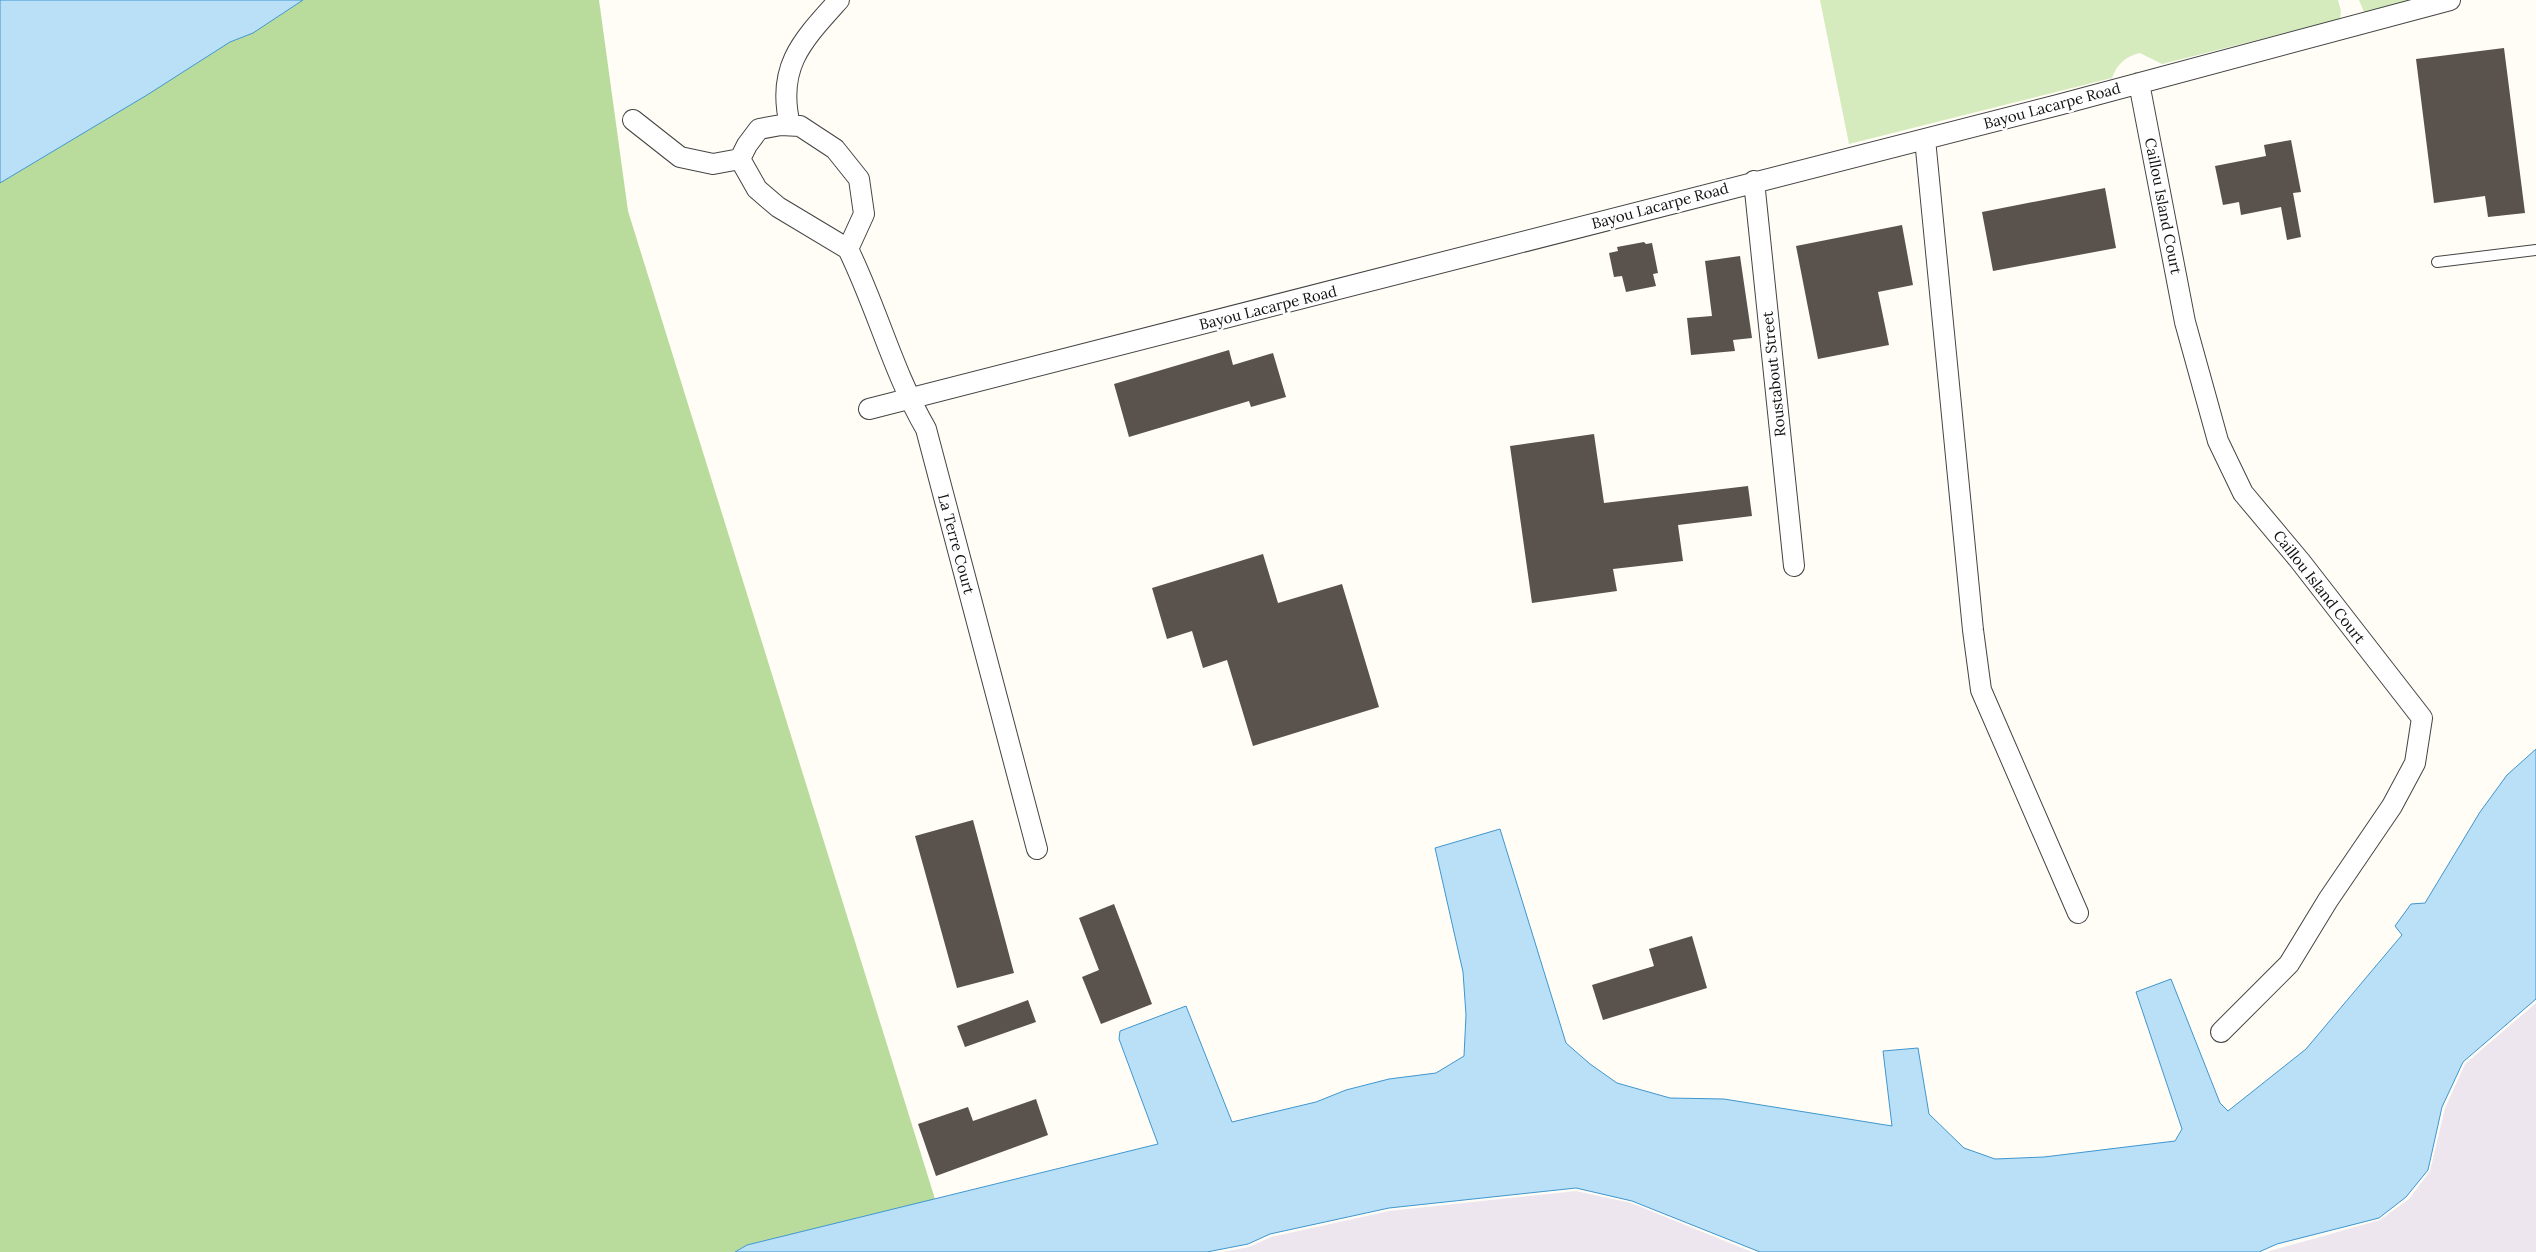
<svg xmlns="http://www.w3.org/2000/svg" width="2536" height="1252" viewBox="0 0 2536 1252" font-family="Lora,serif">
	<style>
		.industrial { fill: #eee6ef }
		.green { fill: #d5ebbd }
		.forest { fill: #b9dc9c }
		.water { fill: #b9e0f7; stroke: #3f96cf }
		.building { fill: #5a524d }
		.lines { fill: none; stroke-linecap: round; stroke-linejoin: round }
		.service-casing { stroke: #444; stroke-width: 12 }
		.minor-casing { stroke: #444; stroke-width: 22 }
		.service { stroke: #fff; stroke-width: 10 }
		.minor { stroke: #fff; stroke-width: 20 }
		.labels { text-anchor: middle; stroke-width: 5; stroke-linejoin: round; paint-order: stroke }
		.street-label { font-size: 15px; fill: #111; stroke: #fff }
	</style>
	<rect width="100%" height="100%" fill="#fffdf5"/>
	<!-- industrial -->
	<path class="industrial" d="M 2536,1003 L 2536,1252 L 2266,1252 L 2380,1220 L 2409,1199 L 2430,1171 L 2445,1108 L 2465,1064 Z
		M 1576,1191 L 1631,1203 L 1752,1252 L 1222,1252 L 1249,1247 L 1271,1237 L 1389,1211 Z"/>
	<!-- green -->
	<path class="green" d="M 1820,0 L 2338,0 L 2341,11 L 2340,19 L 2162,64 L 2140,53 C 2126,56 2117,64 2112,78 L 1849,144 Z
		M 2359,0 L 2412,0 L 2364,12 Z"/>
	<!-- forest -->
	<path class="forest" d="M 303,0 L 599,0 L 628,211 L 935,1199 L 747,1245 L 735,1252 L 0,1252 L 0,183 L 147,95 L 230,42 L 253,33 Z"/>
	<!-- water -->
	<path class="water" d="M 0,0 L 303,0 L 253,33 L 230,42 L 147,95 L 0,183 Z
		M 2536,749 L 2536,999 L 2463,1062 L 2442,1107 L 2428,1170 L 2406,1197 L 2379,1218 L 2277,1244 L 2259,1252 L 1760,1252 L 1632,1201 L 1576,1188 L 1389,1208 L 1270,1234 L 1248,1244 L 1207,1252 L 735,1252 L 747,1245 L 1158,1144 L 1119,1039 L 1120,1031 L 1186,1006 L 1232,1122 L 1316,1102 L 1346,1090 L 1389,1079 L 1436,1073 L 1464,1056 L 1466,1015 L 1463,972 L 1435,848 L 1500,829 L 1566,1043 L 1590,1064 L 1617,1083 L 1670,1098 L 1724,1099 L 1892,1126 L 1883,1051 L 1918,1048 L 1929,1114 L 1964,1148 L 1995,1159 L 2044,1157 L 2175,1141 L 2182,1129 L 2136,992 L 2171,979 L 2220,1103 L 2228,1111 L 2306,1049 L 2402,935 L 2395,926 L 2411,904 L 2425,903 L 2480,812 L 2507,775 Z"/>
	<!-- building -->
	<path class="building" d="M 2504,48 L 2525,213 L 2488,217 L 2485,196 L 2434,203 L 2416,59 Z
		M 2291,140 L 2301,192 L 2293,193 L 2301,237 L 2287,240 L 2281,207 L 2241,215 L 2239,202 L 2223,205 L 2215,166 L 2266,156 L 2264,145 Z
		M 2105,188 L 2116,248 L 1993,271 L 1982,212 Z
		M 1902,225 L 1913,285 L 1878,292 L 1889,345 L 1818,359 L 1796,246 Z
		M 1644,242 L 1646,244 L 1652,243 L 1658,273 L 1653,274 L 1656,286 L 1626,292 L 1622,276 L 1614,277 L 1609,253 L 1618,251 L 1617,247 Z
		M 1740,256 L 1752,338 L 1733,340 L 1735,351 L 1691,355 L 1687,318 L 1712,316 L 1705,261 Z
		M 1229,350 L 1233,365 L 1273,353 L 1286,397 L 1251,407 L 1249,401 L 1129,437 L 1114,384 Z
		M 1594,434 L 1604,503 L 1748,486 L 1752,516 L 1678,525 L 1683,561 L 1613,569 L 1617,591 L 1532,603 L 1510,446 Z
		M 1263,554 L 1278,603 L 1342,584 L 1379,707 L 1253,746 L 1227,660 L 1203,668 L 1192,631 L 1167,639 L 1152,588 Z
		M 973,820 L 1014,973 L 957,988 L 915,836 Z
		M 1114,904 L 1152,1004 L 1101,1024 L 1082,977 L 1099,970 L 1079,918 Z
		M 1692,936 L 1707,988 L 1603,1020 L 1592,985 L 1654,966 L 1649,949 Z
		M 1028,1000 L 1036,1022 L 965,1047 L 957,1026 Z
		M 1036,1099 L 1048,1135 L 936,1176 L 918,1124 L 968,1107 L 973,1121 Z"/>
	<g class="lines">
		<!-- service casing -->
		<g class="service-casing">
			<path id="service" d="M 2437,262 L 2536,250"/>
		</g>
		<!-- minor casing -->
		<g class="minor-casing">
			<path id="minor" d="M 2139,83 L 2185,322 L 2218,441 L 2243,493 L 2300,561 L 2422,718 L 2415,763 L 2392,806 L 2328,900 L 2289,964 L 2221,1032
				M 633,120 L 680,157 L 713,164 L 740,159
				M 781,125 L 800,126 L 835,149 L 859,179 L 864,214 L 848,249 L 778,207 L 757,189 L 740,159 L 747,145 L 759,129 Z
				M 790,125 C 776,67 802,41 839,0
				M 1925,139 L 1973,630 L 1981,690 L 2078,913
				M 1754,181 L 1794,566
				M 848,249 C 877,308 893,372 926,429 L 1037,849
				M 869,409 L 2058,105 L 2450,0"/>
		</g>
		<!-- service -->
		<use href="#service" class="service"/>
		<!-- minor -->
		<use href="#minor" class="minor"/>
	</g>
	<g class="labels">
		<!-- street labels -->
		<g class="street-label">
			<text transform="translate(2052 106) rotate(-15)" y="5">Bayou Lacarpe Road</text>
			<text transform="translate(1660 206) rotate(-15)" y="5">Bayou Lacarpe Road</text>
			<text transform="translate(2163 206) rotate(79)" y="5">Caillou Island Court</text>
			<text transform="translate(1268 308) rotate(-14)" y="5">Bayou Lacarpe Road</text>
			<text transform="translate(1774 374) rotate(-96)" y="5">Roustabout Street</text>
			<text transform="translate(956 544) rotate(75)" y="5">La Terre Court</text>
			<text transform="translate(2319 587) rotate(52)" y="5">Caillou Island Court</text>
		</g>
	</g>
</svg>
